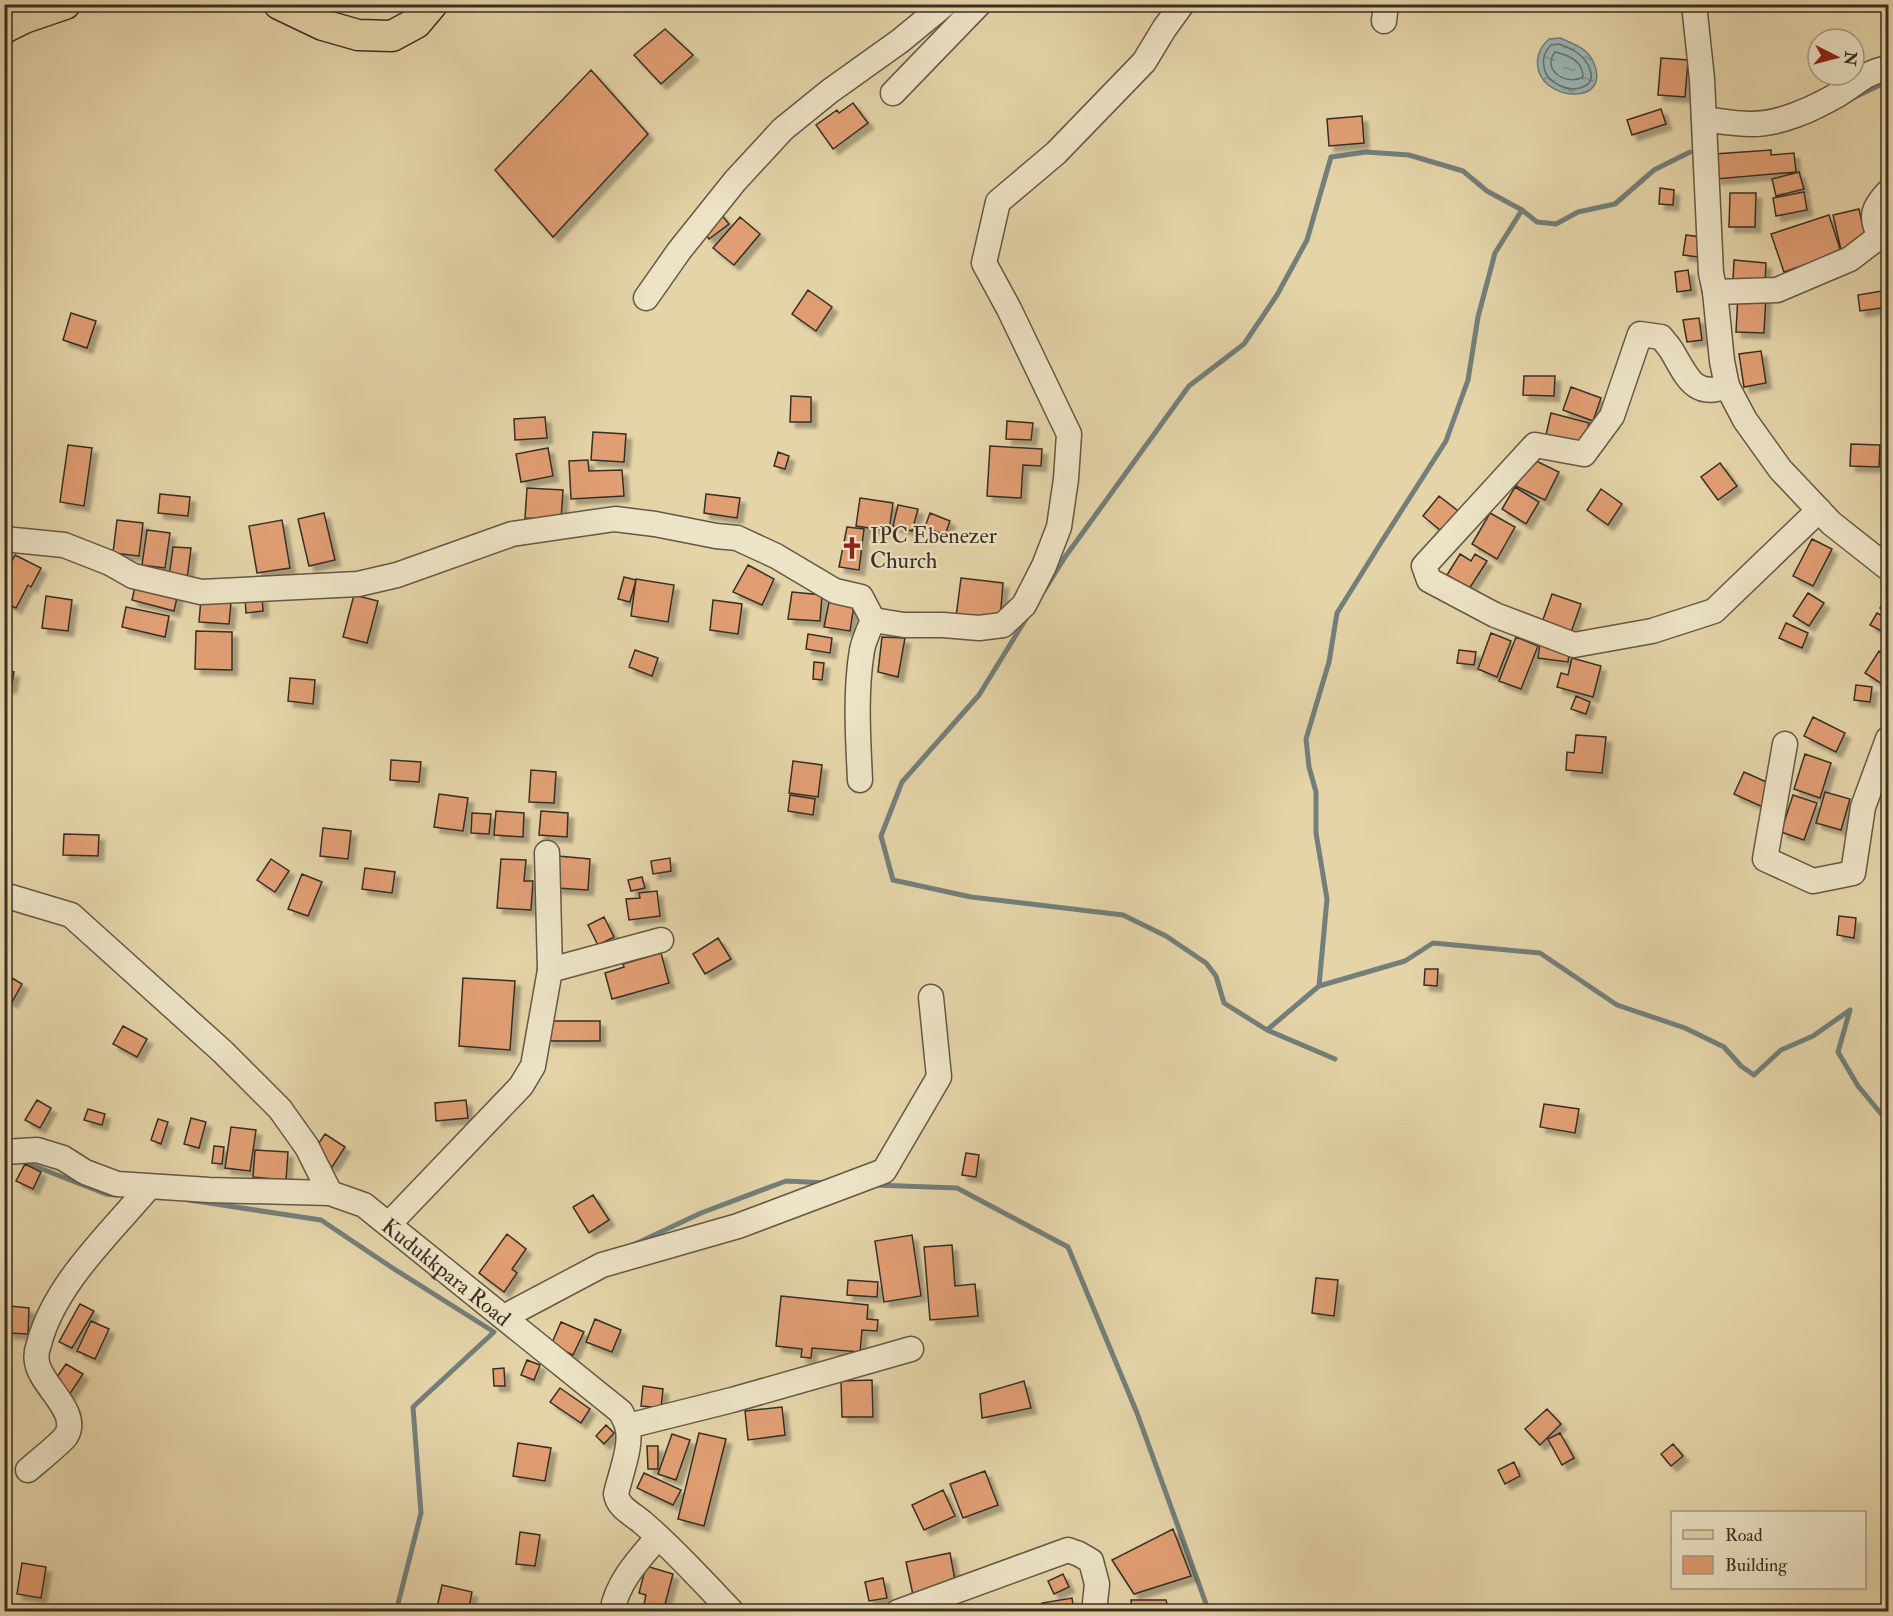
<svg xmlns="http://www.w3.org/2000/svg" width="1893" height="1616" viewBox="0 0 1893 1616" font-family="'IM FELL Double Pica',serif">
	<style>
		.water { fill: url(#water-ripples); stroke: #737f7a; stroke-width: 1.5 }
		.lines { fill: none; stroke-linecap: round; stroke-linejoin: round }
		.shore { stroke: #6a726c; stroke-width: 1.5 }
		.stream { stroke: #737f7a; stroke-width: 5 }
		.building { fill: #e19e73; stroke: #392f25; stroke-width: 1.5; filter: url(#shadow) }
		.minor-casing { stroke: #645846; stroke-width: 27 }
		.major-casing { stroke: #392f25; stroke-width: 33 }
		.minor { stroke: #ede3c6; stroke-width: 24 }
		.major { stroke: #e4d4a8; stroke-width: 30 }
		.labels { text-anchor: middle; stroke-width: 4.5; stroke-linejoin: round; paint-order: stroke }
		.poi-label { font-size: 22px; fill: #392f25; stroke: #ede3c6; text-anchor: start }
		.street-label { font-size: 22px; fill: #392f25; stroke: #ede3c6 }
	</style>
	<defs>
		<pattern id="water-ripples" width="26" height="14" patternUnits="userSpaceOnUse" patternTransform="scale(1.5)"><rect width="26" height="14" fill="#9ab5b3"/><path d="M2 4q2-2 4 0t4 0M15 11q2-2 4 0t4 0" fill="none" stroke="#7f9491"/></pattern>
		<filter id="shadow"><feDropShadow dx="5.5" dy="5.5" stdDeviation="1.5" flood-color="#0004"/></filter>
	</defs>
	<rect width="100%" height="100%" fill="#e4d4a8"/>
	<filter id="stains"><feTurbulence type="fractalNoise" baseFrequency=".00333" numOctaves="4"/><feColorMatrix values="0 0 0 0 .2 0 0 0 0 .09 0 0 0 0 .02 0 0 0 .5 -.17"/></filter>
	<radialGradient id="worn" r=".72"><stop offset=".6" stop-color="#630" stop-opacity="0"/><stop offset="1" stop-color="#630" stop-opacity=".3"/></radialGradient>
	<!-- water -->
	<path class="water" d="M 1560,38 C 1566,41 1575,44 1581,48 C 1587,51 1593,59 1595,66 C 1608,104 1549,101 1539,72 C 1535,59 1539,48 1549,39 Z"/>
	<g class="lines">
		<!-- shore -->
		<path class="shore" d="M 1559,44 C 1566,47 1575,50 1580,55 C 1588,62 1598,79 1585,86 C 1570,94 1546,83 1544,67 C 1542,58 1545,51 1551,45 Z
			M 1555,52 C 1569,55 1583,62 1583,77 C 1567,86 1541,71 1555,52 Z"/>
		<!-- stream -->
		<path class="stream" d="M 1855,97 L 1888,81
			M 1044,591 L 1065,557 L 1189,386 L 1244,344 L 1277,295 L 1307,240 L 1331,157 L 1366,152 L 1409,155 L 1463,171 L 1487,191 L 1522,210 L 1537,222 L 1556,224 L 1578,212 L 1615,204 L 1654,170 L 1690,152
			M 1029,614 L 979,695 L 902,782 L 881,836 L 893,880 L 971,897 L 1123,915 L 1166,936 L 1206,963 L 1216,976 L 1224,1003 L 1267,1030 L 1335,1059
			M 1319,986 L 1405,961 L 1433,943 L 1540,953 L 1617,1005 L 1685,1028 L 1724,1047 L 1741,1066 L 1754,1075 L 1781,1050 L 1813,1036 L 1850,1010 L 1838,1052 L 1858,1086 L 1888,1122
			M 1267,1030 L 1319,986 L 1327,899 L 1316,833 L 1316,792 L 1309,767 L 1306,739 L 1329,662 L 1337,613 L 1382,541 L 1446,441 L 1468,380 L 1478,317 L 1495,253 L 1522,210
			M 24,1162 L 106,1194 L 116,1195
			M 875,1185 L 957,1188 L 1068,1247 L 1137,1413 L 1209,1612
			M 189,1200 L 321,1220 L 391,1267 L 494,1332 L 413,1407 L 421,1513 L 396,1612
			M 633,1245 L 701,1213 L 786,1181 L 827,1183"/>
	</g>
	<!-- building -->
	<path class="building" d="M 665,29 L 693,55 L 661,84 L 634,55 Z
		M 1661,58 L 1688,60 L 1685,97 L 1658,95 Z
		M 591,70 L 648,134 L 553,237 L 495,170 Z
		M 853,103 L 868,123 L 833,149 L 816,125 L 837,110 L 839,113 Z
		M 1661,109 L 1666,124 L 1632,135 L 1627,120 Z
		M 1362,116 L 1364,143 L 1329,146 L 1327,119 Z
		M 1771,150 L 1771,155 L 1794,153 L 1796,172 L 1716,179 L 1714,154 Z
		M 1799,172 L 1804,189 L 1776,196 L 1772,179 Z
		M 1660,188 L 1674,190 L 1673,205 L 1659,204 Z
		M 1804,192 L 1807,210 L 1776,216 L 1773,198 Z
		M 1730,193 L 1756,193 L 1755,227 L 1729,227 Z
		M 1859,209 L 1867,245 L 1841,250 L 1833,215 Z
		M 720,213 L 729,224 L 709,239 L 700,227 Z
		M 1829,215 L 1841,252 L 1784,272 L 1771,234 Z
		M 740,217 L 760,234 L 734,265 L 713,248 Z
		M 1686,235 L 1701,237 L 1698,257 L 1683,255 Z
		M 1734,260 L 1766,263 L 1765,283 L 1733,281 Z
		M 1688,270 L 1691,290 L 1677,292 L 1675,272 Z
		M 808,290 L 832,307 L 816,331 L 792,314 Z
		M 1888,290 L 1888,307 L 1860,311 L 1858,295 Z
		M 1738,294 L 1766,295 L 1764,333 L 1736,332 Z
		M 71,313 L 96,321 L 87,348 L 63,340 Z
		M 1699,318 L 1702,340 L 1687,342 L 1683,320 Z
		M 1761,351 L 1766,383 L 1744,387 L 1739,354 Z
		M 1524,376 L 1555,376 L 1554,396 L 1523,395 Z
		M 1571,387 L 1601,398 L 1593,421 L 1563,410 Z
		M 791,396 L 811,397 L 811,422 L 790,422 Z
		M 1551,413 L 1589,423 L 1584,442 L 1570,439 L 1569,446 L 1545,439 Z
		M 545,417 L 547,438 L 515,440 L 514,419 Z
		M 1007,421 L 1033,423 L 1031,440 L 1006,439 Z
		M 593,432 L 626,434 L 624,462 L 591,460 Z
		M 1851,444 L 1880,445 L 1879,467 L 1850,466 Z
		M 68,445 L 92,448 L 84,506 L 60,502 Z
		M 990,446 L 1042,449 L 1041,466 L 1023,465 L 1021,498 L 987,496 Z
		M 548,448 L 553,476 L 521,482 L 516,454 Z
		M 778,452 L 789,456 L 785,469 L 774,466 Z
		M 1530,458 L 1559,472 L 1545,500 L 1516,486 Z
		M 588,460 L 589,471 L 622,470 L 624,496 L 571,499 L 569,461 Z
		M 1720,463 L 1737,486 L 1718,500 L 1701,477 Z
		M 1515,487 L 1539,502 L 1526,524 L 1502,509 Z
		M 527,488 L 563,490 L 561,520 L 525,518 Z
		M 1601,489 L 1622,504 L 1608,525 L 1587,510 Z
		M 160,494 L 190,497 L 188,516 L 158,513 Z
		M 706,494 L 740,498 L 737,518 L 704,513 Z
		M 1439,496 L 1462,514 L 1446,535 L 1423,516 Z
		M 860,498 L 893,503 L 889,531 L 856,526 Z
		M 898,505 L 918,509 L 912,531 L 893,526 Z
		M 324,513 L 335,560 L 309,566 L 298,519 Z
		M 930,513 L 950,521 L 945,535 L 925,527 Z
		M 1490,513 L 1515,527 L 1497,559 L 1472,544 Z
		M 117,520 L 143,523 L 139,556 L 113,553 Z
		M 282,520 L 290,568 L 257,573 L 249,526 Z
		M 847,527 L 864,529 L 859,570 L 839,567 Z
		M 147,530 L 170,533 L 165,568 L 142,565 Z
		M 1812,539 L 1832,549 L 1813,586 L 1793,576 Z
		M 173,547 L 191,548 L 187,579 L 169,577 Z
		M 1460,554 L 1471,561 L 1475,554 L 1487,561 L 1469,589 L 1447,575 Z
		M 15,555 L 41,568 L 31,587 L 28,585 L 16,608 L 4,602 L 4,576 Z
		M 748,565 L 774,579 L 762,605 L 733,592 Z
		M 624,577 L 636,580 L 630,602 L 618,599 Z
		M 961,578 L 1003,583 L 1000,620 L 956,617 Z
		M 636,579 L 674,585 L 668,622 L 631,616 Z
		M 136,582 L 178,593 L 174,611 L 132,600 Z
		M 792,592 L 822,595 L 820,621 L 788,619 Z
		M 1808,593 L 1824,603 L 1809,626 L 1793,616 Z
		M 1552,594 L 1581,604 L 1569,638 L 1540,628 Z
		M 354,595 L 378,601 L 367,643 L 343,637 Z
		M 1888,595 L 1888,613 L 1880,608 Z
		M 46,596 L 72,600 L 68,631 L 42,628 Z
		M 262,596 L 263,611 L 246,613 L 245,597 Z
		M 201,599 L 231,602 L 229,624 L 199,622 Z
		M 713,600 L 742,604 L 738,634 L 710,630 Z
		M 829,602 L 854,605 L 850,631 L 824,627 Z
		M 126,607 L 169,616 L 165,637 L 122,627 Z
		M 1877,613 L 1888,619 L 1888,626 L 1885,633 L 1870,625 Z
		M 1786,623 L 1808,633 L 1802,648 L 1779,638 Z
		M 196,631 L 232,632 L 232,670 L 195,669 Z
		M 1491,633 L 1511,641 L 1497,677 L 1478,669 Z
		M 808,634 L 832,638 L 830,653 L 806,649 Z
		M 882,637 L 905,638 L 898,677 L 878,672 Z
		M 1516,637 L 1538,646 L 1521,689 L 1499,681 Z
		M 1540,643 L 1570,647 L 1568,662 L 1538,658 Z
		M 635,650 L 658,658 L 652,676 L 629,667 Z
		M 1459,650 L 1476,652 L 1474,665 L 1457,663 Z
		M 1879,651 L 1888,658 L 1888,674 L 1882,684 L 1865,673 Z
		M 1572,658 L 1601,666 L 1593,697 L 1557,687 L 1561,673 L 1568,675 Z
		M 814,662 L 824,663 L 822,680 L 813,679 Z
		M 4,671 L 14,672 L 11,688 L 4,687 Z
		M 290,678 L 315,680 L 313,704 L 288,701 Z
		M 1856,685 L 1872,687 L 1870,702 L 1854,700 Z
		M 1576,696 L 1590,702 L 1586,714 L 1571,709 Z
		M 1813,717 L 1845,733 L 1836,752 L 1804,736 Z
		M 1576,735 L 1606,737 L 1602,773 L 1566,770 L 1567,752 L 1574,753 Z
		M 1805,754 L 1831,763 L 1820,798 L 1794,789 Z
		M 391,760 L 421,762 L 419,782 L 390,780 Z
		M 793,761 L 822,765 L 818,797 L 789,793 Z
		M 531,770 L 556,772 L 554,803 L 529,802 Z
		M 1744,772 L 1773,785 L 1763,807 L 1734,794 Z
		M 1825,792 L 1850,799 L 1841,830 L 1816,823 Z
		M 439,794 L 468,798 L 463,831 L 434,827 Z
		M 790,795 L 815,799 L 813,815 L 788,811 Z
		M 1793,795 L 1817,803 L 1804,840 L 1781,832 Z
		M 496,811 L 524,813 L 523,837 L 494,835 Z
		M 541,811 L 568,813 L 567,837 L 539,835 Z
		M 472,813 L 491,814 L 489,834 L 471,833 Z
		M 323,828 L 351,831 L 348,859 L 320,856 Z
		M 64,834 L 99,835 L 98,856 L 63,855 Z
		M 558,856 L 590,859 L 588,890 L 556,888 Z
		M 670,858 L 671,871 L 653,874 L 651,861 Z
		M 271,859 L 289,871 L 275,892 L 257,880 Z
		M 501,859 L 526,860 L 524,881 L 533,881 L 531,910 L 497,908 Z
		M 365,868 L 395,872 L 392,893 L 362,889 Z
		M 302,874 L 322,882 L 308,916 L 288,909 Z
		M 642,877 L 645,888 L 631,891 L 628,880 Z
		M 657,891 L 660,916 L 629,920 L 626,899 L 640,898 L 639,893 Z
		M 1839,916 L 1856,918 L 1854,938 L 1837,935 Z
		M 604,917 L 614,937 L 598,945 L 588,925 Z
		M 718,938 L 731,959 L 705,974 L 693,954 Z
		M 661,953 L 669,983 L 612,999 L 605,973 L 624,967 L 623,964 Z
		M 1425,969 L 1438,969 L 1437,986 L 1424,985 Z
		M 12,978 L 22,984 L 12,1002 L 4,998 L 4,990 Z
		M 463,978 L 515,981 L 510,1050 L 459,1046 Z
		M 547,1021 L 600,1021 L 600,1041 L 547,1041 Z
		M 123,1026 L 147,1039 L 137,1057 L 113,1044 Z
		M 37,1100 L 51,1108 L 40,1128 L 25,1120 Z
		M 466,1100 L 468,1118 L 436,1121 L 435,1103 Z
		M 1544,1104 L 1579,1109 L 1575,1133 L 1540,1127 Z
		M 88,1109 L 105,1114 L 102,1125 L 84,1120 Z
		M 191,1118 L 206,1122 L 199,1148 L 184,1144 Z
		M 158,1119 L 168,1122 L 161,1144 L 151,1140 Z
		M 231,1127 L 256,1130 L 250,1171 L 225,1168 Z
		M 325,1134 L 345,1147 L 332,1167 L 312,1153 Z
		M 214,1146 L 224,1147 L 222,1164 L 212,1163 Z
		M 255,1150 L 288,1152 L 286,1180 L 253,1177 Z
		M 966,1153 L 979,1155 L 976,1177 L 962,1175 Z
		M 25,1164 L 41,1172 L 33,1189 L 16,1181 Z
		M 593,1195 L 609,1220 L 589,1233 L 573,1207 Z
		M 507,1234 L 526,1249 L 512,1269 L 517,1273 L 504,1292 L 479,1273 Z
		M 912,1235 L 921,1296 L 884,1302 L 875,1241 Z
		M 952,1245 L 955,1286 L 975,1284 L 978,1316 L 930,1320 L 924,1247 Z
		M 1316,1278 L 1338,1280 L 1334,1316 L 1312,1313 Z
		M 848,1280 L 878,1282 L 877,1297 L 847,1295 Z
		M 781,1296 L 868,1305 L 867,1319 L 878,1320 L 877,1331 L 862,1330 L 860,1352 L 812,1348 L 811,1358 L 801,1357 L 802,1349 L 776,1346 Z
		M 80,1304 L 94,1311 L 72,1348 L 59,1342 Z
		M 10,1306 L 29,1308 L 28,1334 L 8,1333 Z
		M 595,1319 L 621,1330 L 612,1352 L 586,1342 Z
		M 91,1321 L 109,1329 L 95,1359 L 77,1351 Z
		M 561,1322 L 584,1332 L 573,1355 L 551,1345 Z
		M 527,1360 L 540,1365 L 534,1380 L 521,1375 Z
		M 66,1364 L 83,1374 L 69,1395 L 52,1384 Z
		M 504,1368 L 505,1386 L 494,1386 L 493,1369 Z
		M 872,1380 L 873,1417 L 842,1417 L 841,1381 Z
		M 1024,1381 L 1031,1408 L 982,1418 L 980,1394 Z
		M 643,1386 L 663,1389 L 661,1408 L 641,1406 Z
		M 560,1388 L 590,1409 L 581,1423 L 550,1402 Z
		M 782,1407 L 785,1435 L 748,1440 L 745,1411 Z
		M 1547,1409 L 1561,1424 L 1540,1445 L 1525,1429 Z
		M 606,1425 L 614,1433 L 604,1444 L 596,1436 Z
		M 699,1433 L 726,1439 L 704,1526 L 678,1519 Z
		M 1560,1433 L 1574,1458 L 1562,1465 L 1548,1439 Z
		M 672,1434 L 690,1440 L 676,1480 L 658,1474 Z
		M 518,1443 L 551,1448 L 545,1481 L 513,1476 Z
		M 1673,1444 L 1683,1456 L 1671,1466 L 1661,1454 Z
		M 647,1446 L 658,1446 L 658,1469 L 648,1469 Z
		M 1514,1462 L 1520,1476 L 1505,1484 L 1498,1470 Z
		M 985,1471 L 998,1505 L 963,1518 L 950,1484 Z
		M 644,1473 L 681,1490 L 673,1505 L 637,1488 Z
		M 943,1490 L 955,1516 L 924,1530 L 912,1505 Z
		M 1173,1529 L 1191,1576 L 1134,1594 L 1112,1560 Z
		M 520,1532 L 540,1535 L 535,1566 L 516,1564 Z
		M 950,1553 L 956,1586 L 913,1595 L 906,1562 Z
		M 22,1563 L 46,1567 L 41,1598 L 17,1594 Z
		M 646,1566 L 673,1574 L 663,1612 L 653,1612 L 643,1609 L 646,1595 L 639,1593 Z
		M 1063,1574 L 1069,1587 L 1054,1594 L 1048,1581 Z
		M 883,1578 L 887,1598 L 869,1601 L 865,1582 Z
		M 442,1585 L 472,1592 L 468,1612 L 436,1612 Z
		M 1072,1598 L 1074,1612 L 1043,1612 L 1042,1603 Z
		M 1131,1600 L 1166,1600 L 1169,1612 L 1132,1612 Z"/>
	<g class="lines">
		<!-- minor casing -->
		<g class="minor-casing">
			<g id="minor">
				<path d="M 1694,4 L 1702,79 L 1711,273 L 1715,292 L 1722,361 L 1727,386 L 1745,420 L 1780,469 L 1831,523 L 1888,568"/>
				<path d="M 1384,21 L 1386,4"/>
				<path d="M 893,93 L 979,4"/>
				<path d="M 1704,119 C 1719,121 1736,124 1751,124 C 1782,124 1813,109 1839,94 C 1859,82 1864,73 1888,68"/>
				<path d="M 1715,292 L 1777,290 L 1850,259 L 1880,236 C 1869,216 1874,207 1888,192"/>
				<path d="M 646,298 L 679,251 L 735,181 L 783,129 L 830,91 L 900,41 L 945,4"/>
				<path d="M 1727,386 C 1695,399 1687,377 1673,353 C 1670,347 1665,342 1661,337 L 1640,334 L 1612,416 L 1584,454 L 1535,445 L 1424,566 L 1429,580 L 1495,615 L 1574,645 L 1652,631 L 1714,611 L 1819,510"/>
				<path d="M 4,539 L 64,545 L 110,563 L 133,576 L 201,592 L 358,584 L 397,575 L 512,534 L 615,519 L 655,524 L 716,536 L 737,538 L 776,556 L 835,591 L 861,597 L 873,620 C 869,629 864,640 862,650 C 855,692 858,737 860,780"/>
				<path d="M 873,620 L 904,625 L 943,625 L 979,628 L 1003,625 L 1024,605 L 1044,566 L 1059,527 L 1066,479 L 1069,434 L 1009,309 L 984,263 L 998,202 L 1056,153 L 1144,62 L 1164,29 L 1182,4"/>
				<path d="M 1785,744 L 1765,859 L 1813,881 L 1853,873 L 1863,807 L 1888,739"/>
				<path d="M 4,895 L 71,915 L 223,1052 L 280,1109 L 307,1147 L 330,1193"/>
				<path d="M 550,970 L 661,940"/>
				<path id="s1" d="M 4,1152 L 37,1150 L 63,1158 L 85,1172 L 117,1184 L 209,1190 L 330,1193 L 364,1205 L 621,1412 C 623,1417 626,1421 627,1426 C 633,1444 620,1475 616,1494 C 618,1508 633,1514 643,1523 C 675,1550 703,1582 732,1612"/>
				<path d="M 389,1224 L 521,1086 L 533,1066 L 550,970 L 547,853"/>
				<path d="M 504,1317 L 602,1265 L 738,1226 L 884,1171 L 939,1077 L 931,997"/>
				<path d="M 628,1426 L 732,1400 L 911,1349"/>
				<path d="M 28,1470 C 37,1462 60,1444 66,1436 C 81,1412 40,1385 37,1362 C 36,1357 37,1349 39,1344 C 54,1285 110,1233 149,1187"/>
				<path d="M 612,1612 C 617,1582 639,1559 658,1537"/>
				<path d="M 898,1612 L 1068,1550 L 1079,1554 L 1091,1561 L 1097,1584 L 1094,1612"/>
			</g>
		</g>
		<!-- major casing -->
		<g class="major-casing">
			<path id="major" d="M 279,4 L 323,25 L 358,35 L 392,36 L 416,23 L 432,4
				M 4,28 L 24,18 L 65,4"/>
		</g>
		<!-- minor -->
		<use href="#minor" class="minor"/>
		<!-- major -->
		<use href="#major" class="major"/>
	</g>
	<!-- icons -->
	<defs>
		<g id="church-bare" transform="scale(1.8)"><path d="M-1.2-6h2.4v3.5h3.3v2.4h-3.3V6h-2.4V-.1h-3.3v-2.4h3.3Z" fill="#8f2418" stroke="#ede3c6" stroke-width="2.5" paint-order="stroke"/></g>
	</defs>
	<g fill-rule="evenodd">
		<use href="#church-bare" x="852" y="548"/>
	</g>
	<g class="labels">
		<!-- poi labels -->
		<g class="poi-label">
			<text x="870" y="543">IPC Ebenezer<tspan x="870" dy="25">Church</tspan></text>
		</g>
		<!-- street labels -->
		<g class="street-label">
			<text dy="8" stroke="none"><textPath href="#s1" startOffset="476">Kudukkpara Road</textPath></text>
		</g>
	</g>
	<!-- margin -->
	<rect width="1893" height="1616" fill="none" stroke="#e4d4a8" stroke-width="24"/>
	<rect x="6" y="6" width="1881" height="1604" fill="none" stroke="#392f25" stroke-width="3"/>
	<rect x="12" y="12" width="1869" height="1592" fill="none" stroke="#392f25" stroke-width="1.5"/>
	<!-- legend -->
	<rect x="1671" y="1511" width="195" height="78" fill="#ede3c6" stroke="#a59b86" stroke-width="1.5"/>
	<rect x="1683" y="1530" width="30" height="9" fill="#e4d4a8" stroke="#a59b86" stroke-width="1.5"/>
	<text x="1725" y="1541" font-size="18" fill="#392f25">Road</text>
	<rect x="1683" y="1556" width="30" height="18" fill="#e19e73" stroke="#a59b86" stroke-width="1.5"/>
	<text x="1725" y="1571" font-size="18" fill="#392f25">Building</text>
	<!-- north arrow -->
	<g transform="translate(1836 57) rotate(96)"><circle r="28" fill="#ede3c6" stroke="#a59b86" stroke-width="1.5"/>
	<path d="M0-4.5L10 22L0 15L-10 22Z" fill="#8f2418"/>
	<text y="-9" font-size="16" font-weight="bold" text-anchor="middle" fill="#392f25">N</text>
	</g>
	<rect width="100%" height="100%" filter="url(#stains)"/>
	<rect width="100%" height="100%" fill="url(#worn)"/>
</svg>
